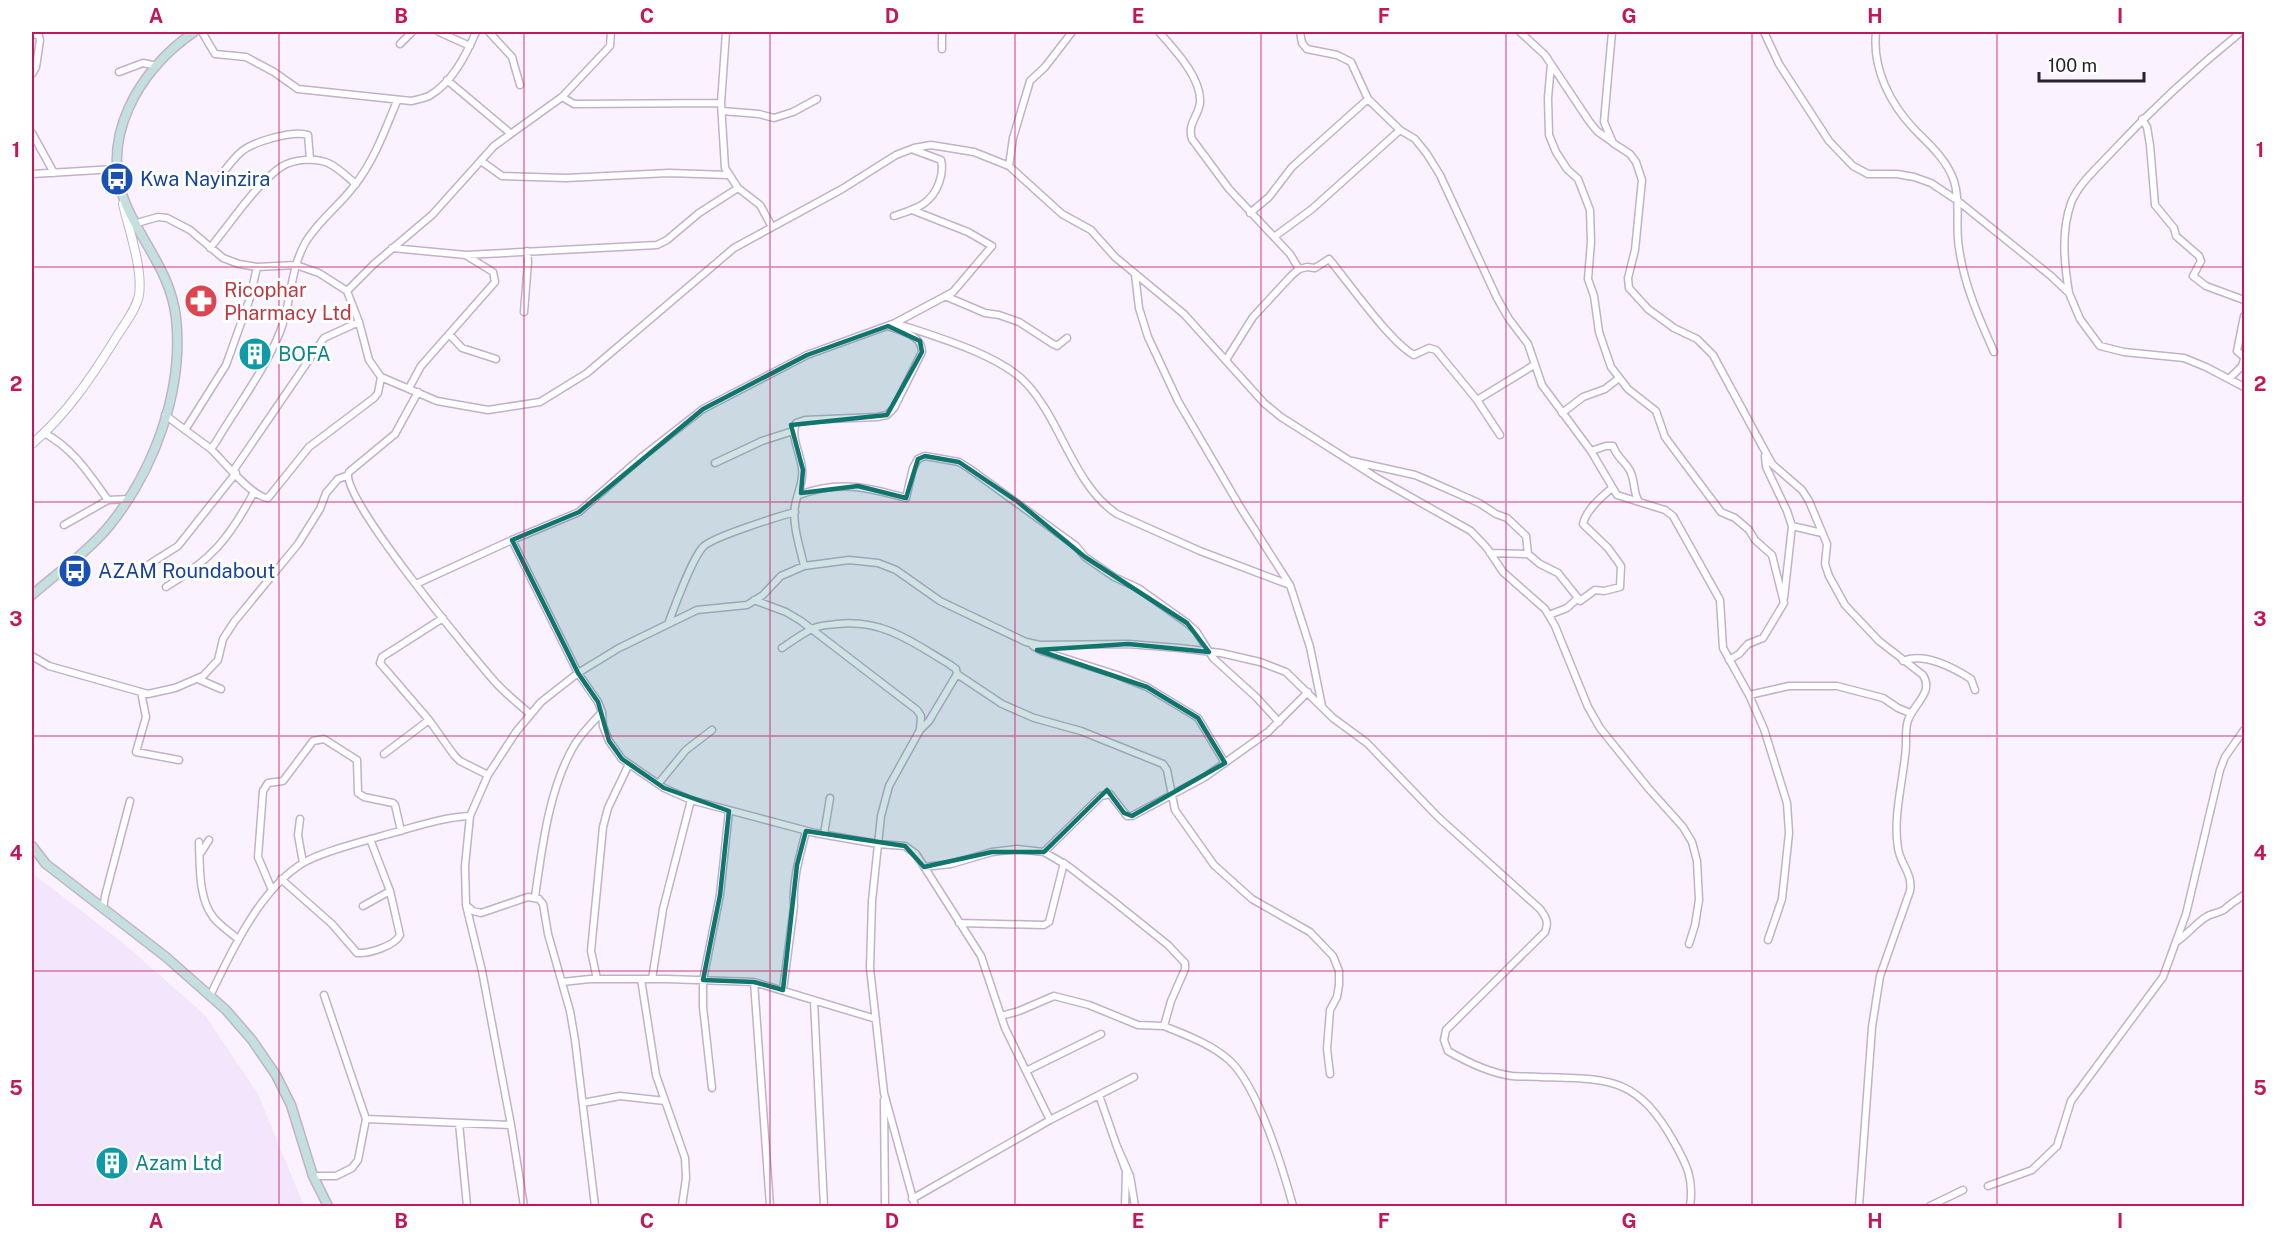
<svg xmlns="http://www.w3.org/2000/svg" width="2276" height="1238" viewBox="0 0 2276 1238" font-family="'Public Sans',sans-serif">
	<style>
		.built { fill: #f3e5fb }
		.lines { fill: none; stroke-linecap: round; stroke-linejoin: round }
		.minor-casing { stroke: #c2b0cd; stroke-width: 9 }
		.tertiary-casing { stroke: #c2b0cd; stroke-width: 10 }
		.secondary-casing { stroke: #c2b0cd; stroke-width: 11 }
		.minor { stroke: #fff; stroke-width: 6 }
		.tertiary { stroke: #fff; stroke-width: 8 }
		.secondary { stroke: #c3e0dc; stroke-width: 8 }
		.marked { fill: #0f766e; fill-opacity: 0.2; stroke: #0f766e; stroke-width: 4.5; stroke-linejoin: round }
		.grid { fill: none; stroke: #c2185b; stroke-width: 1.5; stroke-opacity: 0.55 }
		.labels { text-anchor: middle; stroke-width: 6; stroke-linejoin: round; paint-order: stroke }
		.transit-label { font-size: 20px; fill: #164399; stroke: #fff; text-anchor: start }
		.health-label { font-size: 20px; fill: #be3a42; stroke: #fff; text-anchor: start }
		.culture-label { font-size: 20px; fill: #0d838f; stroke: #fff; text-anchor: start }
		.neatline { fill: none; stroke: #c2185b; stroke-width: 2 }
		.grid-label { font-size: 20px; text-anchor: middle; font-weight: bold; fill: #c2185b }
	</style>
	<rect width="100%" height="100%" fill="#faf3ff"/>
	<!-- built -->
	<path class="built" d="M 32,873 L 123,943 L 205,1015 L 258,1094 L 304,1206 L 32,1206 Z"/>
	<g class="lines">
		<!-- minor casing -->
		<g class="minor-casing">
			<path id="minor" d="M 202,32 L 215,54 L 246,57 L 274,72 L 298,89 L 411,101 C 416,100 424,98 429,96 C 452,83 466,55 476,32
				M 439,32 L 470,46
				M 489,32 L 512,57 L 520,85
				M 726,32 L 721,103 L 725,168 L 738,188 L 760,205 L 772,227
				M 1159,32 C 1174,49 1202,78 1200,103 C 1198,117 1187,124 1192,139 L 1229,189 L 1290,254 L 1299,269
				M 1300,32 L 1302,43 L 1307,49 L 1337,55 L 1351,62 L 1368,99 L 1400,130 L 1415,139 L 1427,154 L 1440,175 L 1497,298 L 1509,319 L 1528,344 L 1542,385 L 1591,451 L 1617,495 L 1665,510 L 1673,516 L 1720,600 L 1723,648 L 1749,695 L 1764,729 L 1787,803 L 1789,833 L 1782,899 L 1768,940
				M 1520,32 L 1545,55 L 1589,121 L 1597,131 L 1611,141
				M 1612,32 L 1604,122 L 1613,143 L 1630,154 L 1636,162 L 1642,180 L 1635,250 L 1628,278 L 1629,288 L 1648,309 L 1674,328 L 1697,339 L 1713,355 L 1772,464 L 1802,490 L 1809,501 L 1827,544 L 1825,564 L 1829,576 L 1845,605 L 1879,641 L 1923,675 C 1935,694 1910,706 1907,724 C 1905,734 1907,746 1905,756 C 1902,785 1893,819 1898,848 C 1900,864 1913,873 1910,891 L 1880,976 L 1872,1027 L 1859,1206
				M 1764,32 L 1779,64 L 1829,141 L 1853,166 L 1868,174 L 1897,174 L 1914,177 L 1931,183 L 1958,201 L 2051,276 L 2069,293 L 2080,319 L 2100,346 L 2124,352 L 2184,358 L 2206,367 L 2244,387
				M 1876,32 C 1872,68 1890,104 1915,130 C 1930,145 1947,160 1954,181 C 1961,203 1955,226 1959,248 C 1964,285 1979,318 1994,352
				M 32,33 L 39,36 L 40,40 L 36,67 L 32,74
				M 400,44 L 412,32
				M 942,49 L 942,32
				M 1551,64 L 1548,98 L 1549,135 L 1556,152 L 1567,169 L 1578,179 L 1590,210 L 1591,242 L 1588,279 L 1594,296 L 1599,332 L 1611,367 L 1628,389 L 1656,411 L 1665,437 L 1721,512 L 1735,518 L 1749,530 L 1755,540 L 1772,555 L 1784,603 L 1763,638 L 1748,644 L 1739,654 L 1729,660
				M 119,72 L 143,63 L 157,66
				M 447,80 L 510,133
				M 562,97 L 574,104 L 721,103
				M 722,111 L 759,114 L 774,118 L 793,112 L 817,99
				M 2142,119 L 2147,127 L 2150,145 L 2155,205 L 2174,228 L 2176,236 L 2199,256 L 2201,261 L 2193,276 L 2206,286 L 2244,300
				M 32,133 L 54,173
				M 481,161 L 502,176 L 566,178 L 669,173 L 728,175
				M 1009,166 L 1013,138 L 1030,81 L 1045,67 L 1072,32
				M 32,174 L 115,169
				M 221,175 C 227,168 233,159 240,153 C 251,142 293,130 308,135 L 310,159
				M 1250,213 L 1269,197 L 1292,167 L 1368,99
				M 894,216 C 915,209 931,205 939,183 C 942,175 943,168 941,160 L 914,150
				M 137,223 L 158,217 L 167,218 L 190,230 L 223,258 L 239,264 L 257,267 L 296,265 L 319,273 L 347,291 L 359,322 L 369,360 L 381,377 L 437,401 L 488,410 L 540,402 L 587,373 L 734,248 L 842,189 L 896,155 L 914,148 L 931,145 L 974,152 L 1009,166 L 1062,214 L 1091,230 L 1115,257 L 1184,314 L 1264,403 L 1281,417 L 1377,478 L 1471,531 L 1487,548 L 1503,572 L 1545,609 L 1555,626 L 1588,707 L 1600,728 L 1649,789 L 1683,827 L 1692,842 L 1697,861 L 1699,900 L 1695,925 L 1689,944
				M 1274,237 L 1312,209 L 1400,130
				M 210,248 C 230,224 256,184 281,167 C 293,159 317,157 330,164 C 340,169 348,178 356,184
				M 392,248 L 466,255 L 657,245 L 667,240 L 699,213 L 738,188
				M 1135,274 L 1139,308 L 1148,337 L 1178,401 L 1242,510 L 1290,585 L 1310,647 L 1322,706
				M 347,291 L 374,264 L 432,215 L 494,146 L 562,97 L 610,46 L 611,32
				M 2069,293 C 2064,262 2061,232 2071,203 C 2078,185 2095,170 2108,156 C 2149,112 2194,70 2241,32
				M 945,296 L 985,313 L 999,315 L 1019,322 L 1053,344 L 1057,346 L 1067,338
				M 524,312 L 528,262 L 527,251
				M 2244,316 L 2237,351 L 2244,357
				M 895,323 C 931,335 998,354 1025,382 C 1061,419 1073,485 1117,514 L 1200,551 L 1290,585
				M 449,334 L 462,348 L 496,359
				M 1226,360 L 1253,317 L 1291,276 L 1299,269 L 1307,267 L 1315,268 L 1329,259 C 1349,283 1390,342 1414,355 L 1429,348 L 1436,350 L 1477,400 L 1500,435
				M 2229,379 L 2242,366 L 2244,359
				M 409,388 L 421,366 L 495,282 L 493,272 L 467,256
				M 418,392 L 395,434 L 349,472 C 336,493 475,659 496,683 C 506,694 519,704 530,714
				M 1477,400 L 1534,365
				M 1562,413 L 1583,397 L 1605,389 L 1619,378
				M 165,415 L 211,449 L 216,442 C 237,406 264,372 280,332 C 291,304 290,272 304,245 C 315,224 340,205 354,186 C 374,161 385,130 397,101
				M 185,430 L 226,365 L 250,298 L 257,267
				M 44,433 C 73,448 89,474 108,500 L 130,499
				M 211,449 C 222,460 253,498 268,498 L 309,447 L 374,398 L 378,393 L 381,377
				M 1591,451 L 1606,446 L 1613,446 C 1617,458 1626,462 1630,471 C 1635,480 1633,491 1638,500
				M 1765,456 L 1766,467 L 1787,511 L 1792,526 L 1784,598
				M 1352,461 L 1415,475 L 1427,480 L 1479,503 L 1496,514 L 1507,518 L 1526,536 L 1528,554
				M 715,463 L 762,441 L 793,431
				M 233,471 L 324,338 L 359,322
				M 799,495 C 838,480 867,487 906,498 L 913,468 L 918,459 L 925,456 L 959,462 L 970,469 L 1076,546 L 1085,557 L 1114,577 L 1138,588 L 1187,623 L 1196,631 L 1213,658 L 1256,697 L 1279,722
				M 64,525 L 108,500
				M 1792,526 L 1822,533
				M 512,540 L 578,673 L 598,702 L 602,712 L 603,726 L 609,741 L 622,759 L 664,788 L 691,800 L 815,833 L 878,844 L 905,846 L 916,854 L 981,956 L 1005,1028 L 1026,1071 L 1101,1034
				M 1490,553 L 1528,554 L 1540,564 L 1558,573 L 1578,598 L 1567,608 L 1549,615
				M 804,566 C 800,547 792,525 795,506 C 797,493 804,482 802,469 C 801,454 790,437 796,423 L 805,420 L 877,417 L 887,415 L 894,408 L 922,352 C 922,335 901,331 888,326
				M 137,572 L 178,546 L 236,473
				M 416,584 L 512,540 L 579,512 L 643,456 L 703,409 L 807,355 L 895,323 L 953,292 L 992,246 L 968,232 L 912,210
				M 166,587 C 211,560 229,539 254,492
				M 1578,598 L 1580,601 L 1595,590 L 1604,591 L 1620,587 L 1621,566 L 1608,548 L 1583,524 C 1586,510 1601,497 1612,488
				M 754,600 L 786,612 L 801,621 L 917,710 L 921,716 L 920,730 L 889,786 L 881,816 L 872,901 L 870,968 L 884,1093 L 915,1206
				M 443,618 L 382,657 L 380,663 L 429,720 L 454,755 L 460,761 L 488,775
				M 668,624 C 675,606 691,560 703,547 C 712,537 780,516 795,512
				M 1033,646 L 1042,651 L 1117,675 L 1147,687 L 1198,718 L 1225,763
				M 782,648 C 792,641 803,633 814,628 C 821,625 829,625 837,624 C 883,619 912,642 949,664 L 956,669 L 957,674 L 929,721 L 920,730
				M 32,656 L 49,666 L 148,694 L 175,688 L 203,676 L 218,660 L 223,639 L 234,622 L 298,544 L 320,509 L 326,493 L 338,479 L 346,476
				M 1903,661 C 1924,652 1954,668 1971,679 L 1975,690
				M 957,674 L 1002,704 L 1034,718 L 1081,731 L 1163,764 L 1167,770 L 1175,810 L 1214,865 L 1252,899 L 1310,932 L 1333,956 L 1339,971 L 1339,985 L 1337,997 L 1330,1010 L 1327,1049 L 1330,1074
				M 198,679 L 221,689
				M 141,692 L 146,717 L 136,752 L 179,760
				M 1749,695 L 1789,686 L 1837,686 L 1883,698 L 1898,708 L 1910,713
				M 384,754 L 429,720
				M 658,784 L 686,750 L 712,730
				M 470,816 L 465,866 L 466,905 L 482,971 L 511,1125 L 524,1206
				M 300,819 L 298,835 L 303,863
				M 824,834 L 830,798
				M 199,842 C 200,865 198,897 213,917 C 219,925 230,932 238,939
				M 1044,852 L 1101,796 L 1110,794 L 1127,816 L 1132,816 L 1205,777 L 1268,732 L 1308,692
				M 200,854 L 209,840
				M 924,867 L 951,864 L 992,852 L 1017,849 L 1044,852 L 1068,866 L 1112,900 L 1168,945 L 1185,963 L 1185,969 L 1171,1001 L 1164,1026 C 1186,1035 1211,1044 1229,1060 C 1258,1086 1283,1169 1293,1206
				M 281,879 L 332,924 L 357,953 C 368,954 395,946 400,935 L 390,891 L 370,839
				M 272,890 L 258,857 L 263,791 L 268,783 L 283,781 L 313,741 L 324,739 L 357,760 L 358,793 L 364,797 L 393,803 L 395,805 L 401,831
				M 535,897 C 542,848 549,787 575,744 C 582,733 593,722 602,712
				M 363,906 L 390,891
				M 467,906 L 473,911 L 481,913 L 528,897 L 539,899 L 543,904 L 548,934 L 570,1011 L 575,1040 L 595,1206
				M 103,909 L 105,896 L 130,801
				M 959,923 L 1044,925 L 1049,922 L 1064,863
				M 2176,942 C 2187,935 2195,924 2206,917 C 2212,913 2220,913 2225,909 C 2230,904 2238,899 2244,895
				M 597,979 L 591,951 L 603,827 L 608,808 L 629,764
				M 641,979 L 656,1075 L 685,1158 L 686,1178 L 682,1206
				M 652,979 L 663,909 L 691,800
				M 562,982 L 590,979 L 667,979 L 754,982 L 876,1019
				M 754,982 L 770,1206
				M 783,990 L 794,906 C 792,881 800,855 806,831
				M 210,996 C 231,952 260,889 303,863 C 323,851 362,842 385,835 C 412,828 442,817 470,816 L 488,775 L 516,732 L 541,702 L 578,673 L 619,648 L 697,610 L 747,605 L 763,595 L 781,576 L 804,566 L 849,560 L 878,563 L 896,570 L 940,601 L 1026,642 L 1040,645 L 1128,644 L 1179,648 L 1221,653 L 1260,662 L 1286,672 L 1333,718 L 1367,743 L 1438,817 L 1540,909 C 1546,917 1549,922 1545,932 L 1446,1030 L 1444,1040 L 1448,1051 C 1467,1062 1490,1073 1512,1076 C 1521,1077 1531,1076 1540,1077 C 1609,1079 1637,1076 1674,1142 C 1687,1165 1694,1179 1690,1206
				M 814,1001 L 824,1206
				M 1001,1016 L 1019,1011 L 1054,996 L 1089,1005 L 1138,1025 L 1164,1026
				M 712,1088 L 703,1007 L 703,980 L 720,895 L 729,811
				M 1099,1095 L 1116,1144
				M 884,1100 L 885,1206
				M 583,1103 L 620,1096 L 665,1101
				M 366,1119 L 511,1125
				M 1050,1120 L 1134,1077
				M 459,1123 L 467,1206
				M 313,1176 L 336,1176 L 352,1168 L 358,1160 L 366,1119 L 324,995
				M 1988,1186 L 2032,1170 L 2057,1146 L 2071,1101 L 2163,977 L 2186,914 L 2220,770 L 2225,757 L 2244,730
				M 912,1199 L 1050,1120 L 1026,1071
				M 1125,1206 L 1126,1171 L 1116,1144 L 1130,1176 L 1135,1206
				M 1930,1206 L 1963,1190"/>
		</g>
		<!-- tertiary casing -->
		<g class="tertiary-casing">
			<path id="tertiary" d="M 32,444 C 67,414 93,375 117,336 C 125,323 136,310 139,295 C 143,269 129,230 123,204"/>
		</g>
		<!-- secondary casing -->
		<g class="secondary-casing">
			<path id="secondary" d="M 32,595 C 56,574 90,550 110,525 C 154,470 184,390 176,318 C 171,274 144,245 127,207 C 97,139 139,70 194,32
				M 32,846 L 46,864 L 166,957 L 226,1010 L 252,1040 L 276,1075 L 291,1105 L 313,1176 L 328,1206"/>
		</g>
		<!-- minor -->
		<use href="#minor" class="minor"/>
		<!-- tertiary -->
		<use href="#tertiary" class="tertiary"/>
		<!-- secondary -->
		<use href="#secondary" class="secondary"/>
	</g>
	<!-- marked area -->
	<path class="marked" d="M 888,326 L 920,341 L 922,352 L 887,415 L 791,425 L 803,470 L 801,493 L 858,486 L 906,498 L 918,459 L 925,456 L 959,462 L 1018,502 L 1085,557 L 1187,623 L 1209,652 L 1128,644 L 1037,650 L 1147,687 L 1198,718 L 1225,763 L 1132,816 L 1124,813 L 1107,790 L 1044,852 L 992,852 L 924,867 L 905,846 L 806,831 L 797,865 L 783,990 L 754,982 L 703,980 L 720,895 L 729,811 L 664,788 L 622,759 L 609,741 L 598,702 L 578,673 L 512,540 L 579,512 L 703,409 L 807,355 Z"/>
	<!-- grid -->
	<path class="grid" d="M 279,32 L 279,1206M 524,32 L 524,1206M 770,32 L 770,1206M 1015,32 L 1015,1206M 1261,32 L 1261,1206M 1506,32 L 1506,1206M 1752,32 L 1752,1206M 1997,32 L 1997,1206M 32,267 L 2244,267M 32,502 L 2244,502M 32,736 L 2244,736M 32,971 L 2244,971"/>
	<!-- icons -->
	<defs>
		<g id="bus-disc" transform="scale(1.725)"><circle r="9.5" fill="#1a4fb4" stroke="#fff"/><path d="M-5-6H5V4H4V6H2V4H-2V6H-4V4H-5ZM-3.5-4V0h7V-4ZM-3.5 1.2v1.5H-2V1.2ZM2 1.2v1.5H3.5V1.2Z" fill="#fff"/></g>
		<g id="pharmacy-disc" transform="scale(1.725)"><circle r="9.5" fill="#e0444e" stroke="#fff"/><path d="M-2-6h4v4h4v4h-4v4h-4v-4h-4v-4h4Z" fill="#fff"/></g>
		<g id="building-disc" transform="scale(1.725)"><circle r="9.5" fill="#0f9aa8" stroke="#fff"/><path d="M-4-6H4V6H1V3H-1V6H-4ZM-2.5-4.3h1.7v1.8h-1.7ZM.8-4.3h1.7v1.8H.8ZM-2.5-1h1.7V.8h-1.7ZM.8-1h1.7V.8H.8Z" fill="#fff"/></g>
	</defs>
	<g fill-rule="evenodd">
		<use href="#bus-disc" x="117" y="179"/>
		<use href="#pharmacy-disc" x="201" y="301"/>
		<use href="#building-disc" x="255" y="354"/>
		<use href="#bus-disc" x="75" y="571"/>
		<use href="#building-disc" x="112" y="1163"/>
	</g>
	<g class="labels">
		<!-- transit labels -->
		<g class="transit-label">
			<text x="140" y="186">Kwa Nayinzira</text>
			<text x="98" y="578">AZAM Roundabout</text>
		</g>
		<!-- health labels -->
		<g class="health-label">
			<text x="224" y="297">Ricophar<tspan x="224" dy="23">Pharmacy Ltd</tspan></text>
		</g>
		<!-- culture labels -->
		<g class="culture-label">
			<text x="278" y="361">BOFA</text>
			<text x="135" y="1170">Azam Ltd</text>
		</g>
	</g>
	<!-- border -->
	<rect width="2276" height="1238" fill="none" stroke="#ffffff" stroke-width="66"/>
	<!-- scale -->
	<path d="M2039 72v9h105v-9" fill="none" stroke="#28212b" stroke-width="3"/>
	<text x="2048" y="72" font-size="18" fill="#28212b" stroke="#ffffff" stroke-width="4.5" paint-order="stroke">100 m</text>
	<rect x="33" y="33" width="2210" height="1172" class="neatline"/>
	<g class="grid-label">
		<text x="156" y="23">A</text>
		<text x="401" y="23">B</text>
		<text x="647" y="23">C</text>
		<text x="892" y="23">D</text>
		<text x="1138" y="23">E</text>
		<text x="1384" y="23">F</text>
		<text x="1629" y="23">G</text>
		<text x="1875" y="23">H</text>
		<text x="2120" y="23">I</text>
		<text x="16" y="157">1</text>
		<text x="2260" y="157">1</text>
		<text x="16" y="391">2</text>
		<text x="2260" y="391">2</text>
		<text x="16" y="626">3</text>
		<text x="2260" y="626">3</text>
		<text x="16" y="860">4</text>
		<text x="2260" y="860">4</text>
		<text x="16" y="1095">5</text>
		<text x="2260" y="1095">5</text>
		<text x="156" y="1228">A</text>
		<text x="401" y="1228">B</text>
		<text x="647" y="1228">C</text>
		<text x="892" y="1228">D</text>
		<text x="1138" y="1228">E</text>
		<text x="1384" y="1228">F</text>
		<text x="1629" y="1228">G</text>
		<text x="1875" y="1228">H</text>
		<text x="2120" y="1228">I</text>
	</g>
</svg>
